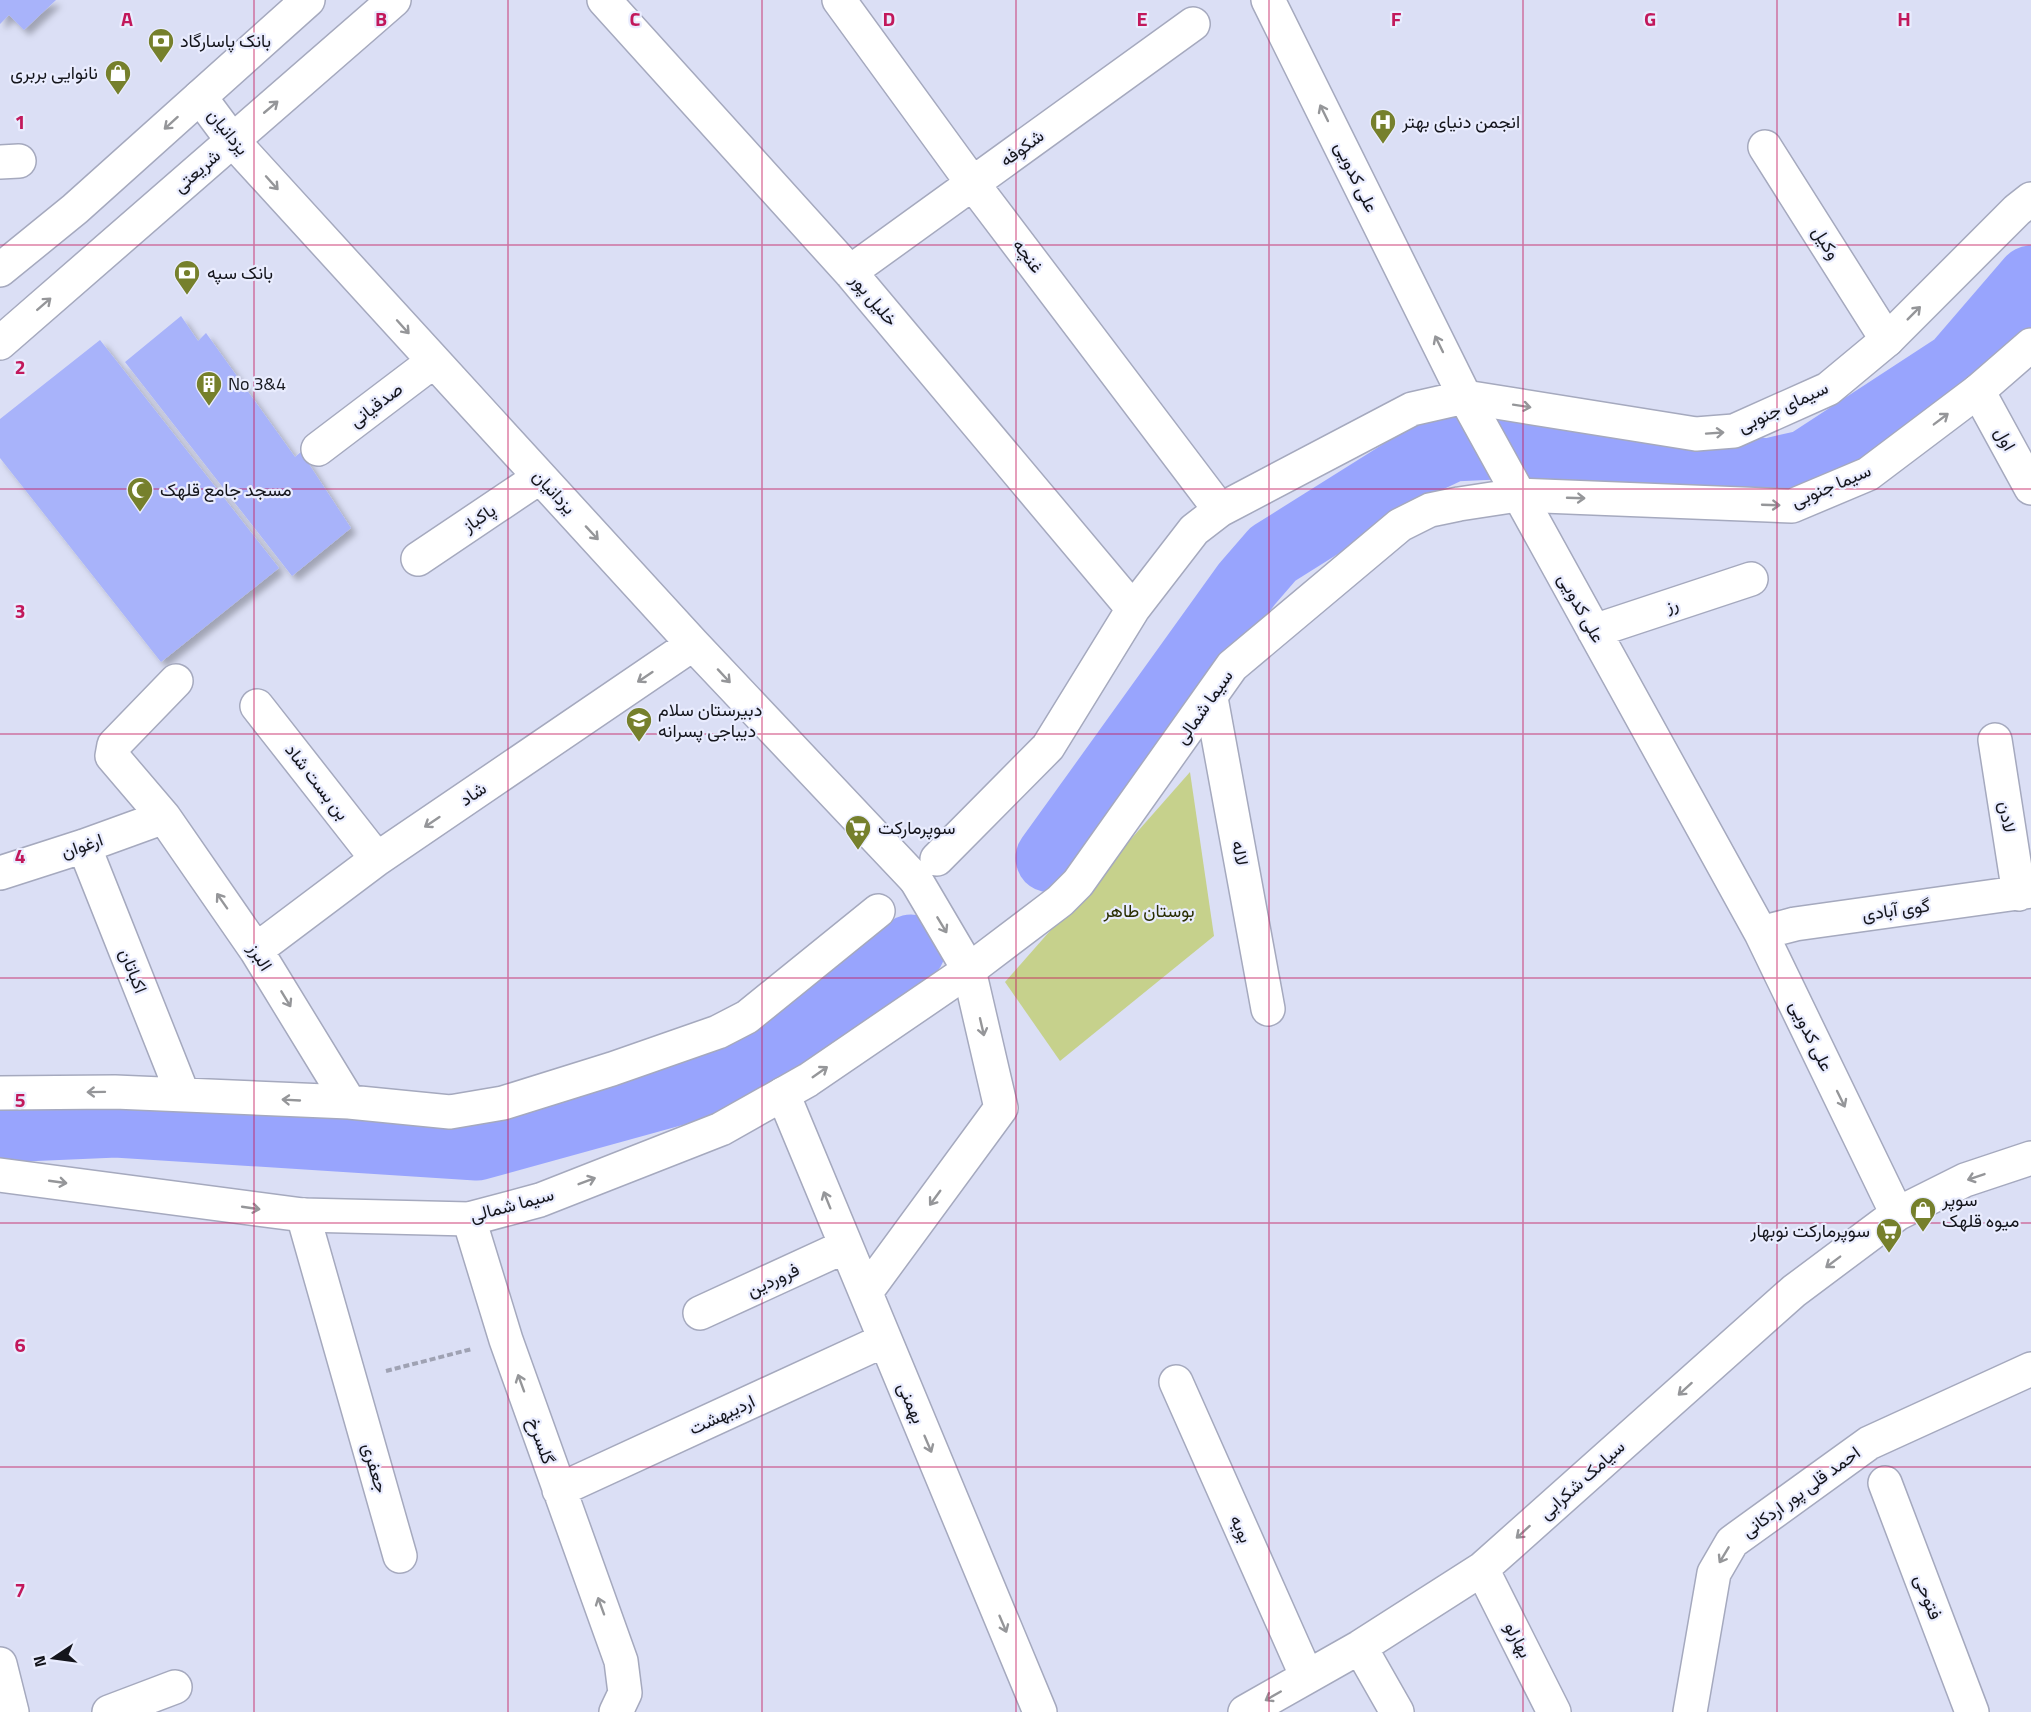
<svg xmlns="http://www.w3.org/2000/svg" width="2031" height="1712" viewBox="0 0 2031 1712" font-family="'Titillium Web',Vazirmatn,sans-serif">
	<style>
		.green { fill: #c6d18c }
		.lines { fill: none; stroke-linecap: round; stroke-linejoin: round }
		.river { stroke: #98a4fd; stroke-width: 69 }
		.building { fill: #a8b3fa; filter: url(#shadow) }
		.street-casing { stroke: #a5a9be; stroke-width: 36 }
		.secondary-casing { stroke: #a5a9be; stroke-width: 36 }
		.primary-casing { stroke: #a5a9be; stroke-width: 36 }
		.path { stroke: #9fa2b3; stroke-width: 4; stroke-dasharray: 6 3; stroke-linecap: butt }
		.street { stroke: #fff; stroke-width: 33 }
		.secondary { stroke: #fff; stroke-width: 33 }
		.primary { stroke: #fff; stroke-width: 33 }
		.oneway { stroke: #959699 }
		.grid { fill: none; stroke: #c2185b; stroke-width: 1.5; stroke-opacity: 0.55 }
		.labels { text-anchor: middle; stroke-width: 4.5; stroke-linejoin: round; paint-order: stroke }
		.poi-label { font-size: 18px; fill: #14151c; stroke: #e9ecfe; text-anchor: start }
		.street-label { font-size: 18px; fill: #14151c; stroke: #e9ecfe }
		.park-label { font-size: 18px; fill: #2a2f02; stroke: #e9ecfe }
		.grid-label { font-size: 20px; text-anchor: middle; font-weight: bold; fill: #c2185b; stroke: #e9ecfe; stroke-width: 4.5; stroke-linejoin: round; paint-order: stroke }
	</style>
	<defs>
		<filter id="shadow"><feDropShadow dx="5.5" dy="5.5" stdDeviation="3" flood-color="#0004"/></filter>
	</defs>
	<rect width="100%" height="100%" fill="#dbdff5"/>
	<!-- green -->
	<path class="green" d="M 1190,772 L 1214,936 L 1060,1061 L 1005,982 Z"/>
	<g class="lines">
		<!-- river -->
		<path class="river" d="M 1050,858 L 1247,584 L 1273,554 L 1418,463 L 1452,447 L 1518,444 L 1768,473 L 1807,464 L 1957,366 L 2031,280
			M 0,1128 L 116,1123 L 477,1146 L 745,1072 L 911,949"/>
	</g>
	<!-- building -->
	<path class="building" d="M 0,0 L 56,0 L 24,30 L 9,15 L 0,24 Z
		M 181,316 L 198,341 L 206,333 L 295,457 L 301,452 L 351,528 L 292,576 L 125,362 Z
		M 100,340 L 279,568 L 161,662 L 0,458 L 0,419 Z"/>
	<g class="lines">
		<!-- street casing -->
		<g class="street-casing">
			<path id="street" d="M 604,0 L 850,272 L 1133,609
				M 839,0 L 973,184 L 1220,510
				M 1268,0 L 1465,397 L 1761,933 L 1897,1214
				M 200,97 L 232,140 L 434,361 L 693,644 L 916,880
				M 1765,147 L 1887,340
				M 0,162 L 19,161
				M 850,272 L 1193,24
				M 1978,391 L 2031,488
				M 318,449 L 434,361
				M 418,559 L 540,477
				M 1594,631 L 1751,579
				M 176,681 L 114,745 L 112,756 L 164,817 L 256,950 L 349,1102
				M 1211,698 L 1268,1009
				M 257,706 L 377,859
				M 1995,740 L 2019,894
				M 84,846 L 183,1095
				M 937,859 L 1048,747 L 1133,609 L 1194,530 L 1220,510 L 1412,409 L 1465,397
				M 0,873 L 84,846 L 164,817
				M 1761,933 L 1795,924 L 2031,891
				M 256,950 L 377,859 L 693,644
				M 0,1093 L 115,1092 L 349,1102 L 450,1112 L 503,1103 L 612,1069 L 718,1032 L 747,1017 L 878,911
				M 783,1094 L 1040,1712
				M 303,1215 L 400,1556
				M 469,1219 L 506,1340 L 621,1661 L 625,1693 L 616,1712
				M 866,1292 L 1001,1108 L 969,970
				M 700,1313 L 846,1246
				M 1176,1382 L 1307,1677
				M 1885,1483 L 1972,1712
				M 559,1490 L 885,1340
				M 1482,1569 L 1554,1712
				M 1360,1647 L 1397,1712
				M 0,1664 L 12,1712
				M 109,1712 L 175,1687
				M 1245,1712 L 1360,1647 L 1482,1569 L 1794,1291 L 1897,1214 L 1965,1180 L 2031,1158
				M 1690,1712 L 1714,1573 L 1732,1542 L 1869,1443 L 2031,1369"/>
		</g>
		<!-- secondary casing -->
		<g class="secondary-casing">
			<path id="secondary" d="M 1465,397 L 1696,434 L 1734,431 L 1828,389 L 1887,340 L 2017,210 L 2031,199
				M 916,880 L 969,970
				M 0,1175 L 303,1215 L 469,1219 L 540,1200 L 721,1129 L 808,1080 L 969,970 L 1060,901 L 1078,883 L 1232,666 L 1400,525 L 1430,510 L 1459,504 L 1518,495 L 1792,506 L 1868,474 L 1978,391 L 2031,345"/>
		</g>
		<!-- primary casing -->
		<g class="primary-casing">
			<path id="primary" d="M 0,270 L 75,209 L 308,0
				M 0,343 L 394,0"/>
		</g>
		<!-- path -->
		<path class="path" d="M 386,1371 L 472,1349"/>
		<!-- street -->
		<use href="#street" class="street"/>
		<!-- secondary -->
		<use href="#secondary" class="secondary"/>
		<!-- primary -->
		<use href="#primary" class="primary"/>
	</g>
	<!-- one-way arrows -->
	<defs><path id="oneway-shaft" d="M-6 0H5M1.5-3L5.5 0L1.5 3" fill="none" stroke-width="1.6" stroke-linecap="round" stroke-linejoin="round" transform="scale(1.5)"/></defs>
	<g class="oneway">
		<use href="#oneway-shaft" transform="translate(271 107) rotate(-40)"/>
		<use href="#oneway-shaft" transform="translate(1324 113) rotate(-116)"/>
		<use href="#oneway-shaft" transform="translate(171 123) rotate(138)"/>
		<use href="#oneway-shaft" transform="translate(272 183) rotate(48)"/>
		<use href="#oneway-shaft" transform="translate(44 304) rotate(-41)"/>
		<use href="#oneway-shaft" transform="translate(1914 313) rotate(-45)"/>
		<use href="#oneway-shaft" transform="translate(403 327) rotate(48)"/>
		<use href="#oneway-shaft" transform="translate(1439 344) rotate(-116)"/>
		<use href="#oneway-shaft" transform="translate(1522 406) rotate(9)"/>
		<use href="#oneway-shaft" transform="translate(1941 419) rotate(-37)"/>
		<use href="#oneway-shaft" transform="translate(1715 433) rotate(-4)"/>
		<use href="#oneway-shaft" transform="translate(1576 498) rotate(2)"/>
		<use href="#oneway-shaft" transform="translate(1771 505) rotate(2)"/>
		<use href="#oneway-shaft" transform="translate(592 533) rotate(47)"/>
		<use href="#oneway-shaft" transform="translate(724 676) rotate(47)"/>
		<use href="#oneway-shaft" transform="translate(645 677) rotate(146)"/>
		<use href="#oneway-shaft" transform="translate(432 822) rotate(146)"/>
		<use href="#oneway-shaft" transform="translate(222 901) rotate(-125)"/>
		<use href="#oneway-shaft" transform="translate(942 925) rotate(59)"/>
		<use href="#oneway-shaft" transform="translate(286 999) rotate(59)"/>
		<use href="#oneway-shaft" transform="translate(982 1027) rotate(77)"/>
		<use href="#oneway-shaft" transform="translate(820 1072) rotate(-35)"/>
		<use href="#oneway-shaft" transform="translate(96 1092) rotate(179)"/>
		<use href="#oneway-shaft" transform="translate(1841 1099) rotate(64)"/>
		<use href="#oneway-shaft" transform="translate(291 1100) rotate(-177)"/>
		<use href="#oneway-shaft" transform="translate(1976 1177) rotate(161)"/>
		<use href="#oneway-shaft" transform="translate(587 1181) rotate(-21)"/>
		<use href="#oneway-shaft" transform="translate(58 1182) rotate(8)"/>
		<use href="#oneway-shaft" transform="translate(935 1198) rotate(126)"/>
		<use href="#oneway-shaft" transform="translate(827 1200) rotate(-112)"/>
		<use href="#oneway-shaft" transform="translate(251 1208) rotate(8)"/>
		<use href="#oneway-shaft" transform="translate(1833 1262) rotate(143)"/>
		<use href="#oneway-shaft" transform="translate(521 1383) rotate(-110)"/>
		<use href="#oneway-shaft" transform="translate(1685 1389) rotate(138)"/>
		<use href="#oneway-shaft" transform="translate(928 1444) rotate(67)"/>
		<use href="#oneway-shaft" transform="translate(1523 1532) rotate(138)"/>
		<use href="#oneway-shaft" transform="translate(1724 1555) rotate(121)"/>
		<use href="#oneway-shaft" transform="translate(601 1606) rotate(-110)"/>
		<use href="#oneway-shaft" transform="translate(1003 1624) rotate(67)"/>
		<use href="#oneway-shaft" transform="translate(1273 1696) rotate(150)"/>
	</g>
	<!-- grid -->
	<path class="grid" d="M 254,0 L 254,1712M 508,0 L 508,1712M 762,0 L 762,1712M 1016,0 L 1016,1712M 1269,0 L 1269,1712M 1523,0 L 1523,1712M 1777,0 L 1777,1712M 0,245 L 2031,245M 0,489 L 2031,489M 0,734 L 2031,734M 0,978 L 2031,978M 0,1223 L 2031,1223M 0,1467 L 2031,1467"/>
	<!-- icons -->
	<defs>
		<g id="bank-pin" transform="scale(1.35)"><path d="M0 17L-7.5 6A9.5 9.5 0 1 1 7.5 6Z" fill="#76802c" stroke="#e9ecfe"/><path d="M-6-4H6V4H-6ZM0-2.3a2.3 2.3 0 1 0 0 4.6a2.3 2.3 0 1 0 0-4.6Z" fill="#fff"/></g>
		<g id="shop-pin" transform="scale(1.35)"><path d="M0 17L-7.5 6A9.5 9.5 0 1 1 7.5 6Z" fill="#76802c" stroke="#e9ecfe"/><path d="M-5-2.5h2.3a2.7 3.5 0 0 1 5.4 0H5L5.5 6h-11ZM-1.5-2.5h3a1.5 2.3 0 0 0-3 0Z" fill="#fff"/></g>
		<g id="hospital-pin" transform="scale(1.35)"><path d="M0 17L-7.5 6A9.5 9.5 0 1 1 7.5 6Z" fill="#76802c" stroke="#e9ecfe"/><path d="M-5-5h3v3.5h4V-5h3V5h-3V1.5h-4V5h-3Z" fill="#fff"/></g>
		<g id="building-pin" transform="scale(1.35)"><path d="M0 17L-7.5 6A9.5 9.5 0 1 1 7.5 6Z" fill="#76802c" stroke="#e9ecfe"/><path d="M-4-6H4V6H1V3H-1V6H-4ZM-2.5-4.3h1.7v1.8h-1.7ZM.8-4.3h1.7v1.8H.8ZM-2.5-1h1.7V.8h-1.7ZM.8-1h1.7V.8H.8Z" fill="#fff"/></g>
		<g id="mosque-pin" transform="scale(1.35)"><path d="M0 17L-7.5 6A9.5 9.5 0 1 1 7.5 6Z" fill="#76802c" stroke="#e9ecfe"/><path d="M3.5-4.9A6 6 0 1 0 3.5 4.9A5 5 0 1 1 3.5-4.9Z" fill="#fff"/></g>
		<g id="school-pin" transform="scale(1.35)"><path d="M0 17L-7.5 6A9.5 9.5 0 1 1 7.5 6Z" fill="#76802c" stroke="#e9ecfe"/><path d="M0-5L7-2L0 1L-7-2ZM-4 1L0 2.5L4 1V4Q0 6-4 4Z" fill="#fff"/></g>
		<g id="supermarket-pin" transform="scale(1.35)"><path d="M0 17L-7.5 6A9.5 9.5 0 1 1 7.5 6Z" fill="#76802c" stroke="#e9ecfe"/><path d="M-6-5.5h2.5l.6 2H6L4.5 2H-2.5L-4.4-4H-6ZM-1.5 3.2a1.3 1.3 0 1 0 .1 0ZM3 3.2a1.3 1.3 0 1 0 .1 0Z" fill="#fff"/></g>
	</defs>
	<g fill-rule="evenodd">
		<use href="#bank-pin" x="161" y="41"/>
		<use href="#shop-pin" x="118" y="73"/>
		<use href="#hospital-pin" x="1383" y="122"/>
		<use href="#bank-pin" x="187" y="273"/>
		<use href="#building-pin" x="209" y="384"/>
		<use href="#mosque-pin" x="140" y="490"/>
		<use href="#school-pin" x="639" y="720"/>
		<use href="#supermarket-pin" x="858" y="828"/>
		<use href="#shop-pin" x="1923" y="1210"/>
		<use href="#supermarket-pin" x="1889" y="1231"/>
	</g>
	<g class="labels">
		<!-- poi labels -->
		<g class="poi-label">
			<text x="180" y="47">بانک پاسارگاد</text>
			<text x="98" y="79" text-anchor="end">نانوایی بربری</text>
			<text x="1402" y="128">انجمن دنیای بهتر</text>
			<text x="207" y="279">بانک سپه</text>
			<text x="228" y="390">No 3&amp;4</text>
			<text x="160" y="496">مسجد جامع قلهک</text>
			<text x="658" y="716">دبیرستان سلام<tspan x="658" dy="21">دیباجی پسرانه</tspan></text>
			<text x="878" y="834">سوپرمارکت</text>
			<text x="1942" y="1206">سوپر<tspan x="1942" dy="21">میوه قلهک</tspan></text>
			<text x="1870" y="1237" text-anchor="end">سوپرمارکت نوبهار</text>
		</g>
		<!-- street labels -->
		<g class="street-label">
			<text transform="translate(228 132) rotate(51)" y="6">یزدانیان</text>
			<text transform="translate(1022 148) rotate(-36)" y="6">شکوفه</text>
			<text transform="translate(197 171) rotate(-41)" y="6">شریعتی</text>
			<text transform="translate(1356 177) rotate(64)" y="6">علی کدویی</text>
			<text transform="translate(1826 243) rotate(58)" y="6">وکیل</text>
			<text transform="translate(1028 256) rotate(53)" y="6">غنچه</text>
			<text transform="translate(874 300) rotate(50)" y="6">خلیل‌ پور</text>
			<text transform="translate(376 405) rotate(-37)" y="6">صدقیانی</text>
			<text transform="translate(1783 407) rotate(-25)" y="6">سیمای جنوبی</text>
			<text transform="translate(2005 439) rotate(61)" y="6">اول</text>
			<text transform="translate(1831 486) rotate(-23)" y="6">سیما جنوبی</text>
			<text transform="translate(554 492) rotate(47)" y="6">یزدانیان</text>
			<text transform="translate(479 518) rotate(-34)" y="6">پاکباز</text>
			<text transform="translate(1672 605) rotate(-18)" y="6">رز</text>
			<text transform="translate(1581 608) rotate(61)" y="6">علی کدویی</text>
			<text transform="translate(1204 707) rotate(-55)" y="6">سیما شمالی</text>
			<text transform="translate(317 782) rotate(52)" y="6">بن بست شاد</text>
			<text transform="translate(473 794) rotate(-34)" y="6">شاد</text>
			<text transform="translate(2007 817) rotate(81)" y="6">لادن</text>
			<text transform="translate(82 846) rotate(-19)" y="6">ارغوان</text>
			<text transform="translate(1240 853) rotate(80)" y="6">لاله</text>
			<text transform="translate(1896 910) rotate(-8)" y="6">گوی آبادی</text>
			<text transform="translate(260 957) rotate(58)" y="6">البرز</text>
			<text transform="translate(133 971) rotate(68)" y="6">اکباتان</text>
			<text transform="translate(1811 1036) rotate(64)" y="6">علی کدویی</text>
			<text transform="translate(512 1205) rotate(-15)" y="6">سیما شمالی</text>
			<text transform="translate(773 1280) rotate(-25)" y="6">فروردین</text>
			<text transform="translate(911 1403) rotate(67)" y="6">بهمنی</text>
			<text transform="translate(722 1415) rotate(-25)" y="6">اردیبهشت</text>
			<text transform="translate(541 1441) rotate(70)" y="6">گلسرخ</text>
			<text transform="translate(375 1468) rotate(74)" y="6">جعفری</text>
			<text transform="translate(1582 1480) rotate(-42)" y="6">سیامک شکرابی</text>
			<text transform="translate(1801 1492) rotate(-36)" y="6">احمد قلی پور اردکانی</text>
			<text transform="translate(1241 1529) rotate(66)" y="6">بویه</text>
			<text transform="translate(1928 1597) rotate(69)" y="6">فتوحی</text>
			<text transform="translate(1518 1640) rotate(63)" y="6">بهارلو</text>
		</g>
		<!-- park labels -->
		<g class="park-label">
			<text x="1149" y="917">بوستان طاهر</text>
		</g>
	</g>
	<g class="grid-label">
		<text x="127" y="26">A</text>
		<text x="381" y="26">B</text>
		<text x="635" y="26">C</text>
		<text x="889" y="26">D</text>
		<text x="1142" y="26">E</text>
		<text x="1396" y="26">F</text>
		<text x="1650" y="26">G</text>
		<text x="1904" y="26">H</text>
		<text x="20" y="129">1</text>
		<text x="20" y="374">2</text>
		<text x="20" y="618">3</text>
		<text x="20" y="863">4</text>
		<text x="20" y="1107">5</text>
		<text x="20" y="1352">6</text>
		<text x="20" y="1597">7</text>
	</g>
	<!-- north arrow -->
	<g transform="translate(54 1658) rotate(257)" stroke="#e9ecfe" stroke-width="4.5" paint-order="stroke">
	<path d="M0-4.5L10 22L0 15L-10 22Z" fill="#14151c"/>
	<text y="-9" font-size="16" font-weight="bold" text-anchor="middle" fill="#14151c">N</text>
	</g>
</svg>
